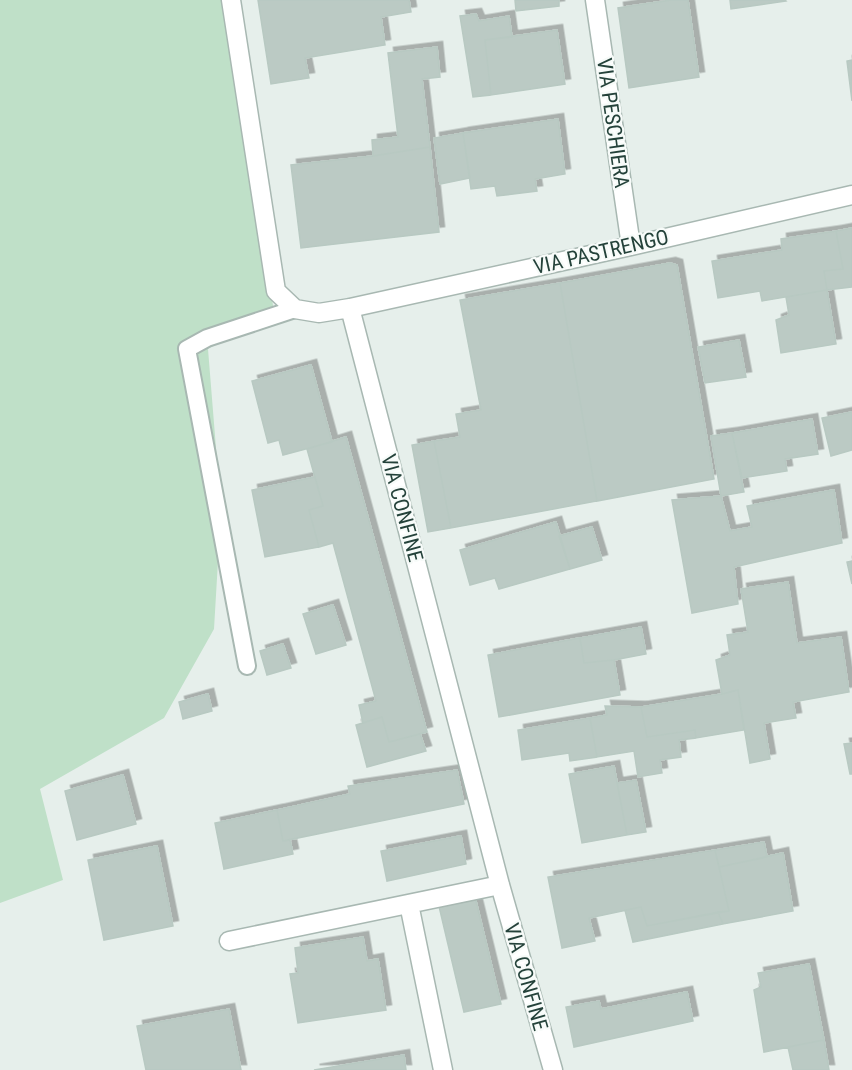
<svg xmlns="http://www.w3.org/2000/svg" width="852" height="1070" viewBox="0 0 852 1070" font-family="'Roboto Condensed',sans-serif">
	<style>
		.green { fill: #bfe0c8 }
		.building { fill: #bbcac4; stroke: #b8c9c2; stroke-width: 1.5; filter: url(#shadow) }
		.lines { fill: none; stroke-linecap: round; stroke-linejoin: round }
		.lane-casing { stroke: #a8b8b2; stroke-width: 20 }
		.street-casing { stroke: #a8b8b2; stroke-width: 21 }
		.lane { stroke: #fff; stroke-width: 16 }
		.street { stroke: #fff; stroke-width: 18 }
		.labels { text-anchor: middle; stroke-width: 4.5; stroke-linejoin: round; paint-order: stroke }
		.street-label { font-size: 21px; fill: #24423a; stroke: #f7fbf9 }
	</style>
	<defs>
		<filter id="shadow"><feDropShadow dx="5.5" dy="-5.5" stdDeviation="0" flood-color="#0004"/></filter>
	</defs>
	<rect width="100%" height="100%" fill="#e6efeb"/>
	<!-- green -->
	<path class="green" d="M 0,0 L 232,0 L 274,313 L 208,349 L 221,510 L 214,629 L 164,718 L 40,789 L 63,880 L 0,903 Z"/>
	<!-- building -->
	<path class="building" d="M 258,0 L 409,0 L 411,12 L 381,17 L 385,45 L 305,58 L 309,78 L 271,84 Z
		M 515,0 L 559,0 L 559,6 L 516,11 Z
		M 671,0 L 688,0 L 699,77 L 629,88 L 618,8 Z
		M 730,0 L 785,0 L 786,1 L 731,9 Z
		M 476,14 L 479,21 L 509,16 L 512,37 L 485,40 L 491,95 L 473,97 L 460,16 Z
		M 557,30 L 565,84 L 491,95 L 485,40 Z
		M 437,47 L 440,77 L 422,79 L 430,147 L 373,156 L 372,140 L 398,137 L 388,53 Z
		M 852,60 L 852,101 L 847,61 Z
		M 558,119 L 565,174 L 535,179 L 537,191 L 497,196 L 495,186 L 471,189 L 463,133 Z
		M 463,133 L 470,178 L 440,184 L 434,138 Z
		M 430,147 L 439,232 L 301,248 L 291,165 L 373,156 Z
		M 852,228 L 852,287 L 827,290 L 824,271 L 843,269 L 836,231 Z
		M 836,231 L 843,269 L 824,271 L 827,290 L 762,301 L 760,291 L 718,298 L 712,261 L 782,250 L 781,239 Z
		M 670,263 L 677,265 L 714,479 L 597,501 L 560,283 Z
		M 560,283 L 597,501 L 451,528 L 434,441 L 460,437 L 456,414 L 481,410 L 460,300 Z
		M 827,290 L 836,344 L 781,353 L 776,320 L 789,315 L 786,297 Z
		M 739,340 L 746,377 L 705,383 L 698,347 Z
		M 311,365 L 332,442 L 283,455 L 279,440 L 268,443 L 252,381 Z
		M 852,412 L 852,450 L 831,456 L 822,418 Z
		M 812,419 L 818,454 L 785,459 L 787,471 L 742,478 L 732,433 Z
		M 732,433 L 744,492 L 721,496 L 711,436 Z
		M 346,437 L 427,732 L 389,742 L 382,717 L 363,723 L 359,705 L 376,701 L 333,543 L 319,547 L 309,510 L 323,506 L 307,449 Z
		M 434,441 L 451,528 L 428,532 L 412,445 Z
		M 315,477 L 323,506 L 309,510 L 319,547 L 265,557 L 252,490 Z
		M 834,490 L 842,543 L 734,567 L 738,604 L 692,613 L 672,500 L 721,496 L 730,531 L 752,527 L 747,506 Z
		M 556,522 L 570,569 L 499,589 L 495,578 L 470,585 L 460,550 Z
		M 592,527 L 602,560 L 570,569 L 559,536 Z
		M 852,561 L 852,584 L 847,562 Z
		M 788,582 L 797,643 L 841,637 L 849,692 L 793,702 L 796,718 L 764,723 L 770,759 L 750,763 L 738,690 L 722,694 L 716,660 L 730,655 L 727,635 L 748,632 L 741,589 Z
		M 333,605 L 346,645 L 316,654 L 303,614 Z
		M 641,627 L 646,654 L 614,660 L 584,663 L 580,638 Z
		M 580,638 L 584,663 L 614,660 L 620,695 L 499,717 L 488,655 Z
		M 283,644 L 291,668 L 267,675 L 260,651 Z
		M 738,690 L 744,730 L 696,738 L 695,730 L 647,737 L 641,707 L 722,694 Z
		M 208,694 L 212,711 L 183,719 L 179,702 Z
		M 605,706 L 641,707 L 647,737 L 695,730 L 696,738 L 679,740 L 681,757 L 660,760 L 662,773 L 638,777 L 634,751 L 597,757 L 590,718 L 607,715 Z
		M 382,717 L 389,742 L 420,734 L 426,751 L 367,767 L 356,725 Z
		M 590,718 L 597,757 L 570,761 L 569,753 L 522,760 L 518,730 Z
		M 852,743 L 852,774 L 850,774 L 844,744 Z
		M 614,766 L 627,835 L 582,843 L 569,774 Z
		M 457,770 L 464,804 L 283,841 L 277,810 L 350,794 L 348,786 Z
		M 123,775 L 136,824 L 77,840 L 65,791 Z
		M 636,780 L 646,832 L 627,835 L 617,783 Z
		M 277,810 L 283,841 L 290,840 L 293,854 L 224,869 L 215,823 Z
		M 461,836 L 466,864 L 387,881 L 381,851 Z
		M 764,842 L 767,857 L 719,867 L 715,850 Z
		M 157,846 L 173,926 L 104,940 L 88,860 Z
		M 715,850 L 729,911 L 647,926 L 641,907 L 589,918 L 595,941 L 562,948 L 548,877 Z
		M 783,853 L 793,911 L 723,924 L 718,912 L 729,911 L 719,867 Z
		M 474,893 L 501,1004 L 464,1012 L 438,902 Z
		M 641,907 L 647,926 L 718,912 L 723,924 L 633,942 L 625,910 Z
		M 363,937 L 367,961 L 378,959 L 386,1010 L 298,1023 L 290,974 L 298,973 L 295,948 Z
		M 809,964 L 824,1040 L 764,1052 L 754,990 L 761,987 L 758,973 Z
		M 687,992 L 693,1021 L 574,1047 L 566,1007 L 599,1001 L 601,1009 Z
		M 229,1009 L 241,1070 L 146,1070 L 137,1026 Z
		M 824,1040 L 829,1070 L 793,1070 L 788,1047 Z
		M 404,1055 L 406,1070 L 314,1070 Z"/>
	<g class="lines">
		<!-- lane casing -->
		<g class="lane-casing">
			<path id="lane" d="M 247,666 L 187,349 L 207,338 L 295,309"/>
		</g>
		<!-- street casing -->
		<g class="street-casing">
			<path id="street" d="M 231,0 L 276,291 L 295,309 L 319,313 L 350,308 L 631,246 L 852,195
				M 595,0 L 631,246
				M 350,308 L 500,885 L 553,1070
				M 409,904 L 443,1070
				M 229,941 L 500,885"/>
		</g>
		<!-- lane -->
		<use href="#lane" class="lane"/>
		<!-- street -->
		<use href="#street" class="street"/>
	</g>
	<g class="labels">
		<!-- street labels -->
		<g class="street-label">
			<text transform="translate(613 123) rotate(82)" y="7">VIA PESCHIERA</text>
			<text transform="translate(601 252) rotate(-13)" y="7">VIA PASTRENGO</text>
			<text transform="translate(402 508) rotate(75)" y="7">VIA CONFINE</text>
			<text transform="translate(526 977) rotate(74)" y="7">VIA CONFINE</text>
		</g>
	</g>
</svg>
